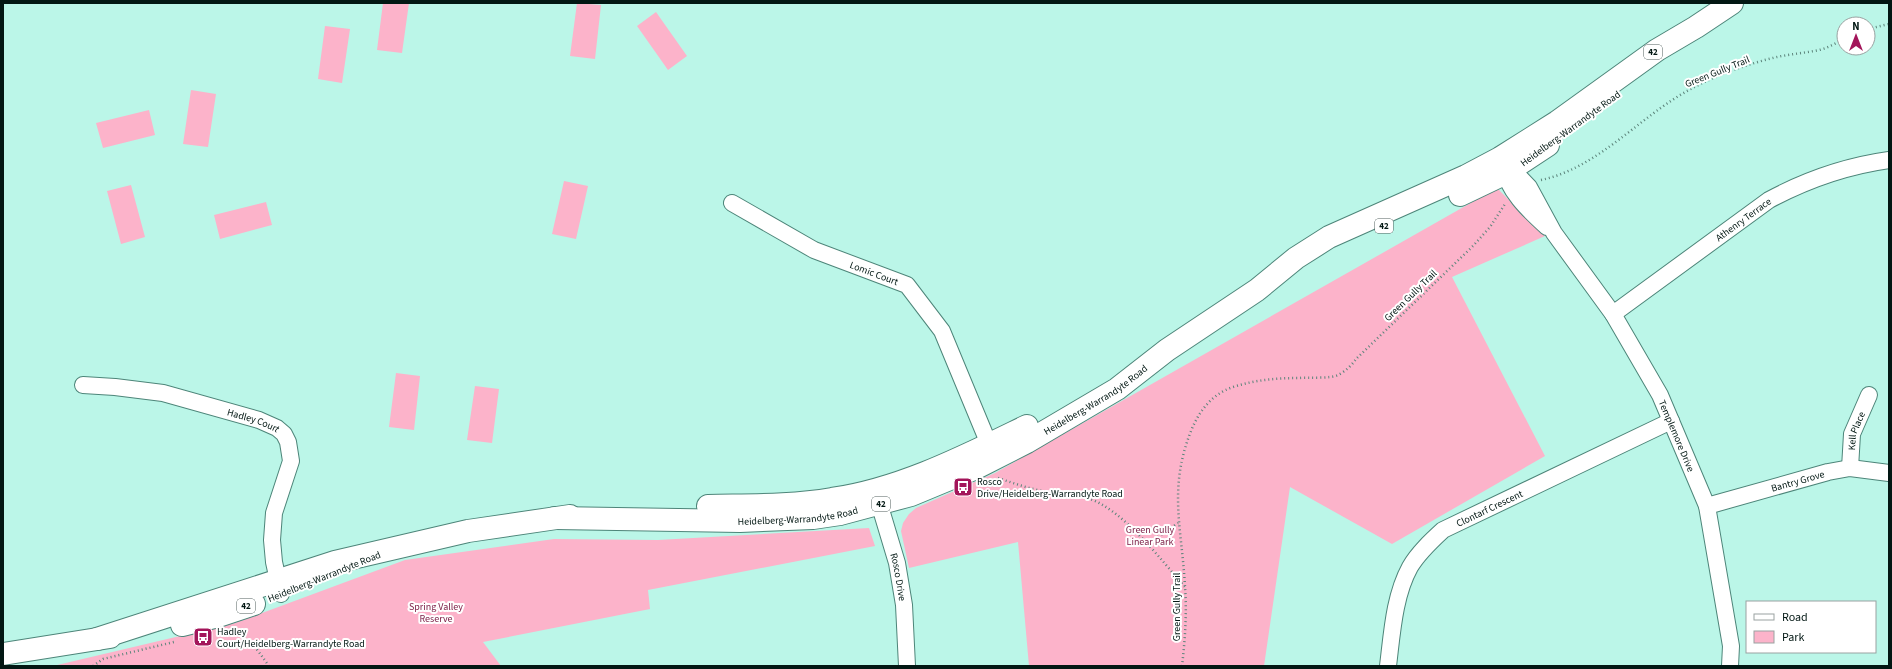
<svg xmlns="http://www.w3.org/2000/svg" width="1892" height="669" viewBox="0 0 1892 669" font-family="'Source Sans 3',sans-serif">
	<style>
		.green { fill: #fcb3ca }
		.lines { fill: none; stroke-linecap: round; stroke-linejoin: round }
		.minor-casing { stroke: #4d8579; stroke-width: 18 }
		.primary-casing { stroke: #4d8579; stroke-width: 24 }
		.path { stroke: #5c847b; stroke-width: 2.5; stroke-dasharray: 1 3; stroke-linecap: butt }
		.minor { stroke: #fff; stroke-width: 16 }
		.primary { stroke: #fff; stroke-width: 22 }
		.labels { text-anchor: middle; stroke-width: 4; stroke-linejoin: round; paint-order: stroke }
		.shield { fill: #fff; stroke: #4e5d5a; stroke-width: 1 }
		.shield-label { font-size: 9px; font-weight: bold; fill: #021713 }
		.street-label { font-size: 10px; fill: #021713; stroke: #fff }
		.poi-label { font-size: 10px; fill: #021713; stroke: #fff; text-anchor: start }
		.park-label { font-size: 10px; fill: #7d2148; stroke: #fff }
	</style>
	<rect width="100%" height="100%" fill="#bbf6e8"/>
	<!-- green -->
	<path class="green" d="M 383,3 L 409,3 L 402,53 L 377,50 Z
		M 577,3 L 601,5 L 595,59 L 570,56 Z
		M 656,12 L 687,56 L 668,70 L 637,26 Z
		M 325,26 L 350,29 L 342,83 L 318,79 Z
		M 191,90 L 216,94 L 208,147 L 183,144 Z
		M 149,110 L 155,135 L 103,148 L 96,123 Z
		M 564,181 L 588,186 L 576,239 L 552,234 Z
		M 131,185 L 145,237 L 121,244 L 107,191 Z
		M 1497,188 L 1545,236 L 1452,277 L 1545,456 L 1392,544 L 1290,487 L 1264,666 L 1029,666 L 1018,542 L 909,568 L 901,531 L 903,523 L 909,514 L 916,508 L 995,473 Z
		M 266,202 L 272,225 L 220,239 L 214,215 Z
		M 396,373 L 420,376 L 414,430 L 389,427 Z
		M 475,386 L 499,389 L 492,443 L 467,440 Z
		M 869,528 L 875,546 L 648,590 L 650,609 L 483,642 L 501,666 L 53,666 L 235,623 L 405,560 L 554,539 L 658,540 Z"/>
	<g class="lines">
		<!-- minor casing -->
		<g class="minor-casing">
			<g id="minor">
				<path id="s1" d="M 1505,162 L 1529,187 L 1554,233 L 1613,314 L 1660,395 L 1707,506 L 1731,646 L 1730,666"/>
				<path d="M 1502,164 C 1508,191 1527,209 1547,227"/>
				<path id="s2" d="M 732,203 L 814,250 L 907,285 L 942,331 L 993,454"/>
				<path id="s3" d="M 1613,314 L 1769,200 C 1808,179 1846,166 1889,160"/>
				<path id="s4" d="M 83,385 L 115,387 L 163,393 L 259,420 L 277,428 L 284,434 L 288,442 L 291,461 L 274,513 L 272,540 L 274,562 L 281,594"/>
				<path id="s5" d="M 1850,468 L 1852,434 L 1869,395"/>
				<path id="s6" d="M 876,493 L 897,563 L 904,605 L 907,666"/>
				<path id="s7" d="M 1707,506 L 1828,472 L 1850,468 L 1889,473"/>
				<path id="s8" d="M 1388,666 C 1392,634 1394,596 1410,567 C 1418,553 1431,541 1443,530 L 1671,421"/>
			</g>
		</g>
		<!-- primary casing -->
		<g class="primary-casing">
			<g id="primary">
				<path d="M 1460,195 L 1504,174 L 1548,145"/>
				<path d="M 708,506 C 749,505 791,506 832,499 C 901,489 965,456 1027,426"/>
				<path id="s9" d="M 555,518 L 740,521 L 813,518 L 840,514 L 911,495 L 976,468 L 1027,442 L 1117,389 L 1167,350 L 1257,290 L 1296,258 L 1329,237 L 1466,176 L 1500,158 L 1557,122 L 1657,50 L 1696,27 L 1732,3"/>
				<path d="M 182,625 L 218,616 L 254,604"/>
				<path d="M 97,639 L 335,562 L 468,531 L 570,516"/>
				<path d="M 3,654 L 110,637"/>
			</g>
		</g>
		<!-- path -->
		<path class="path" d="M 1868,29 L 1889,24
			M 1541,180 C 1598,168 1639,117 1689,90 C 1716,75 1747,64 1777,57 C 1791,54 1805,53 1819,50 C 1828,48 1836,43 1844,39
			M 998,478 C 1013,483 1027,488 1042,491 C 1057,494 1072,494 1087,498 C 1122,508 1161,560 1185,587
			M 1148,544 L 1178,523
			M 226,634 C 250,634 256,649 269,666
			M 93,666 L 103,659 L 174,642
			M 1182,666 C 1185,640 1187,613 1185,587 C 1182,528 1168,489 1191,431 C 1199,411 1212,394 1233,387 C 1255,380 1276,378 1299,378 C 1309,377 1330,379 1338,375 C 1346,371 1352,365 1356,359 L 1473,246 L 1490,227 L 1505,204"/>
		<!-- minor -->
		<use href="#minor" class="minor"/>
		<!-- primary -->
		<use href="#primary" class="primary"/>
	</g>
	<!-- icons -->
	<defs>
		<g id="bus-square" transform="scale(1)"><rect x="-9" y="-9" width="18" height="18" rx="4" fill="#a3155a" stroke="#fff"/><path d="M-5-6H5V4H4V6H2V4H-2V6H-4V4H-5ZM-3.5-4V0h7V-4ZM-3.5 1.2v1.5H-2V1.2ZM2 1.2v1.5H3.5V1.2Z" fill="#fff"/></g>
	</defs>
	<g fill-rule="evenodd">
		<use href="#bus-square" x="963" y="487"/>
		<use href="#bus-square" x="203" y="637"/>
	</g>
	<g class="labels">
		<!-- shield labels -->
		<g class="shield">
			<rect x="1644" y="45" width="18" height="14" rx="3"/>
			<rect x="1375" y="219" width="18" height="14" rx="3"/>
			<rect x="872" y="497" width="18" height="14" rx="3"/>
			<rect x="237" y="599" width="18" height="14" rx="3"/>
		</g>
		<g class="shield-label">
			<text x="1653" y="55">42</text>
			<text x="1384" y="229">42</text>
			<text x="881" y="507">42</text>
			<text x="246" y="609">42</text>
		</g>
		<!-- street labels -->
		<g class="street-label">
			<text transform="translate(1717 71) rotate(-22)" y="4">Green Gully Trail</text>
			<text transform="translate(1570 128) rotate(-36)" y="4">Heidelberg-Warrandyte Road</text>
			<text dy="4" stroke="none"><textPath href="#s3" startOffset="161">Athenry Terrace</textPath></text>
			<text dy="4" stroke="none"><textPath href="#s2" startOffset="159">Lomic Court</textPath></text>
			<text transform="translate(1410 295) rotate(-44)" y="4">Green Gully Trail</text>
			<text dy="4" stroke="none"><textPath href="#s9" startOffset="567">Heidelberg-Warrandyte Road</textPath></text>
			<text dy="4" stroke="none"><textPath href="#s4" startOffset="175">Hadley Court</textPath></text>
			<text dy="4" stroke="none"><textPath href="#s5" startOffset="38">Kell Place</textPath></text>
			<text dy="4" stroke="none"><textPath href="#s1" startOffset="325">Templemore Drive</textPath></text>
			<text dy="4" stroke="none"><textPath href="#s7" startOffset="94">Bantry Grove</textPath></text>
			<text dy="4" stroke="none"><textPath href="#s8" startOffset="203">Clontarf Crescent</textPath></text>
			<text dy="4" stroke="none"><textPath href="#s9" startOffset="243">Heidelberg-Warrandyte Road</textPath></text>
			<text transform="translate(324 576) rotate(-22)" y="4">Heidelberg-Warrandyte Road</text>
			<text dy="4" stroke="none"><textPath href="#s6" startOffset="87">Rosco Drive</textPath></text>
			<text transform="translate(1176 607) rotate(-90)" y="4">Green Gully Trail</text>
		</g>
		<!-- poi labels -->
		<g class="poi-label">
			<text x="977" y="485">Rosco<tspan x="977" dy="12">Drive/Heidelberg-Warrandyte Road</tspan></text>
			<text x="217" y="635">Hadley<tspan x="217" dy="12">Court/Heidelberg-Warrandyte Road</tspan></text>
		</g>
		<!-- park labels -->
		<g class="park-label">
			<text x="1150" y="533">Green Gully<tspan x="1150" dy="12">Linear Park</tspan></text>
			<text x="436" y="610">Spring Valley<tspan x="436" dy="12">Reserve</tspan></text>
		</g>
	</g>
	<!-- border -->
	<rect width="1892" height="669" fill="none" stroke="#021713" stroke-width="8"/>
	<!-- legend -->
	<rect x="1746" y="601" width="130" height="52" fill="#ffffff" stroke="#9aa2a1"/>
	<rect x="1754" y="614" width="20" height="6" fill="#ffffff" stroke="#9aa2a1"/>
	<text x="1782" y="621" font-size="12" fill="#021713">Road</text>
	<rect x="1754" y="631" width="20" height="12" fill="#fcb3ca" stroke="#9aa2a1"/>
	<text x="1782" y="641" font-size="12" fill="#021713">Park</text>
	<!-- north arrow -->
	<g transform="translate(1856 36)"><circle r="19" fill="#ffffff" stroke="#9aa2a1"/>
	<path d="M0-3L7 15L0 10L-7 15Z" fill="#a3155a"/>
	<text y="-6" font-size="11" font-weight="bold" text-anchor="middle" fill="#021713">N</text>
	</g>
</svg>
